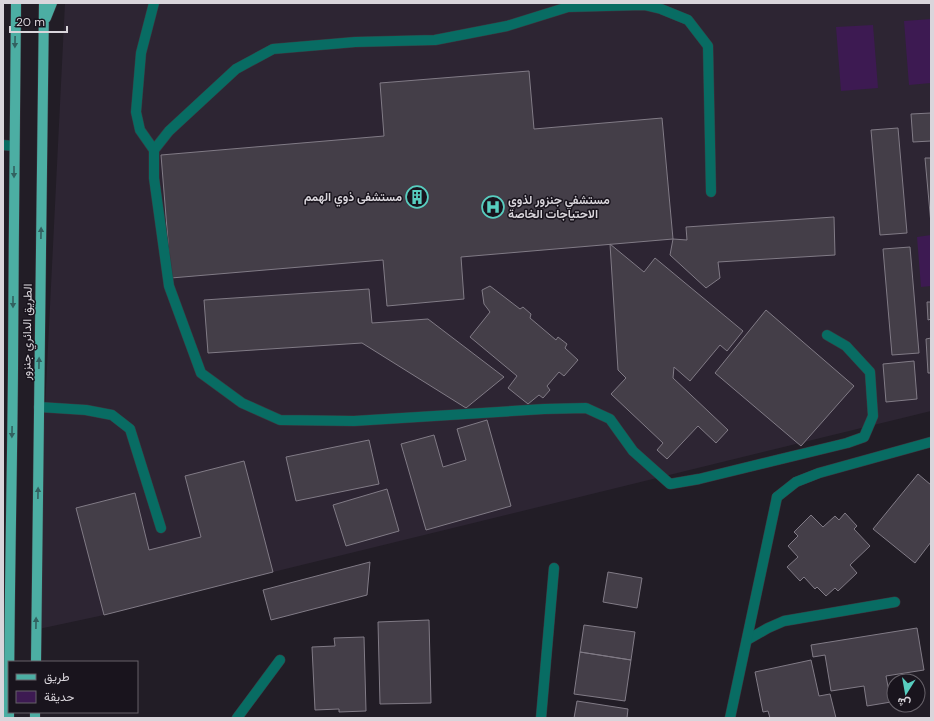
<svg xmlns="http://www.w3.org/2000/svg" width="934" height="721" viewBox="0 0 934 721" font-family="'DM Sans',Vazirmatn,sans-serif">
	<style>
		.built { fill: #2d2533 }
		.green { fill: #3d1a52 }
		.building { fill: #443e48; stroke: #817b86 }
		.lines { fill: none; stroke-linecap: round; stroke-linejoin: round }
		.lane-casing { stroke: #3c373f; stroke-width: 11 }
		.street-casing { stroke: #3c373f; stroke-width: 11 }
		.primary-casing { stroke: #3c373f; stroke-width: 11 }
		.lane { stroke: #086c63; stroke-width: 10 }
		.street { stroke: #086c63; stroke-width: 10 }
		.primary { stroke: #4caea3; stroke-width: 10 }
		.oneway { fill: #326160 }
		.labels { text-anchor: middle; stroke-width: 3; stroke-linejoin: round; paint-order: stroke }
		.poi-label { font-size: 12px; font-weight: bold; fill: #d9d5db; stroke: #19141d; text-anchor: end }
		.street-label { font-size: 12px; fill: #d9d5db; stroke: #19141d }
	</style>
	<rect width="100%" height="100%" fill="#221d26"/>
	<!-- built -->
	<path class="built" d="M 65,3 L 931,3 L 931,411 L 273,572 L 104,615 L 34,630 Z"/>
	<!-- green -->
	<path class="green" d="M 931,19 L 931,83 L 909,85 L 904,21 Z
		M 873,25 L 878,88 L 841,91 L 836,27 Z
		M 931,235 L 931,286 L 921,287 L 917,237 Z"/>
	<!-- building -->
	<path class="building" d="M 529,71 L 534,129 L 662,118 L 673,239 L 461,257 L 464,299 L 387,306 L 383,260 L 171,278 L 161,155 L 384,136 L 380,83 Z
		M 931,113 L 931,141 L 913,142 L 911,114 Z
		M 898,128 L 907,233 L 880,235 L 871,130 Z
		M 925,158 L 931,158 L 931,224 Z
		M 834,217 L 835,255 L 718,262 L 720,278 L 706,288 L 670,255 L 673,239 L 687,240 L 686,227 Z
		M 610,244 L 644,272 L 655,258 L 743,331 L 727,351 L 720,345 L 690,381 L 674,367 L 673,378 L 728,430 L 716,443 L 698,426 L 667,459 L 657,450 L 663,443 L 611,394 L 626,378 L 618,370 Z
		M 910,247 L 919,353 L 892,355 L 883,249 Z
		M 490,286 L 520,309 L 523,307 L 531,314 L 530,318 L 556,340 L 558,337 L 567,344 L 565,348 L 578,360 L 564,376 L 559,372 L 547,386 L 550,390 L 543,398 L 539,395 L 528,404 L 508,388 L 517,376 L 470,337 L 490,312 L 484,304 L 482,290 Z
		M 369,289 L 372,323 L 428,319 L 504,377 L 466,408 L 362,343 L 208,353 L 204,300 Z
		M 927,302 L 931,302 L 931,319 L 928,320 Z
		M 766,310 L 854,386 L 801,446 L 715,373 Z
		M 931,338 L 931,373 L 928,373 L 926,339 Z
		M 914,361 L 917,399 L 886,402 L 883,364 Z
		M 487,420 L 511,506 L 426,530 L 401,444 L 434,435 L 443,467 L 466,460 L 457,429 Z
		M 369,440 L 379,484 L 296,501 L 286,457 Z
		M 244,461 L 273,572 L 104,615 L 76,508 L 135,493 L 149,550 L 201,537 L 185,476 Z
		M 918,474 L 931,485 L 931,542 L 915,563 L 873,529 Z
		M 387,489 L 399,531 L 346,546 L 333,505 Z
		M 845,513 L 857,526 L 854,529 L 870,546 L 850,565 L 857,573 L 838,591 L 835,588 L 826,596 L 817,587 L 815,589 L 804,577 L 800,581 L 787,567 L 798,557 L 788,546 L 798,536 L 794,532 L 811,515 L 823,527 L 835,516 L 839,520 Z
		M 370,562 L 367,595 L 271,620 L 263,590 Z
		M 608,572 L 642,578 L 637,608 L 603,602 Z
		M 429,620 L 431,703 L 380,704 L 378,622 Z
		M 584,625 L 635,632 L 631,660 L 580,652 Z
		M 917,628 L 924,670 L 886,676 L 891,702 L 867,706 L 864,686 L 831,691 L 825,655 L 813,657 L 811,645 Z
		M 364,637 L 366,711 L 339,712 L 339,709 L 315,710 L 312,647 L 335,646 L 334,638 Z
		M 580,652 L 631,660 L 625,701 L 574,694 Z
		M 811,660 L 819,696 L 830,694 L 836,718 L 770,718 L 768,711 L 763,712 L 755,672 Z
		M 577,701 L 628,709 L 627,718 L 574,718 Z"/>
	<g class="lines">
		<!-- lane casing -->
		<g class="lane-casing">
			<path id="lane" d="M 567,3 L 568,7 L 644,5 L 661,9 L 688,20 L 708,46 L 711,192
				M 568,7 L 507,26 L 435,40 L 355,42 L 273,49 L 236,69 L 169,131 L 154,150 L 154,178 L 169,286 L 201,373 L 242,403 L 280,420 L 354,421 L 544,409 L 586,408 L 610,419 L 633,451 L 670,484 L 699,479 L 847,443 L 864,437 L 873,416 L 870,372 L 846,346 L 827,335
				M 3,145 L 14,146
				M 154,150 L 140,130 L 136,112 L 141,53 L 154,3
				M 39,407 L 86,410 L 112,415 L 130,429 L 161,528
				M 777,497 L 796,482 L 819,473 L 931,442
				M 747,640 L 768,628 L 784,621 L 895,602
				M 237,718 L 280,660"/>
		</g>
		<!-- street casing -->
		<g class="street-casing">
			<path id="street" d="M 541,718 L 554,568
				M 730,718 L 777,497"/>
		</g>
		<!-- primary casing -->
		<g class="primary-casing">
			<path id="primary" d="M 46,18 L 52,3
				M 36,662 L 44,3
				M 9,718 C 9,602 12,486 13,369 C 14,247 14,125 16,3
				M 35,718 L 35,712"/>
		</g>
		<!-- lane -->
		<use href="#lane" class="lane"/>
		<!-- street -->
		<use href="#street" class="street"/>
		<!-- primary -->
		<use href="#primary" class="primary"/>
	</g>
	<!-- one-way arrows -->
	<defs><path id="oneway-solid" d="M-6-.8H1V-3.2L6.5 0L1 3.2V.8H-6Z"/></defs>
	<g class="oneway">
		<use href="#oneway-solid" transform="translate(15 42) rotate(91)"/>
		<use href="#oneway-solid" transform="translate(14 172) rotate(90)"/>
		<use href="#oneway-solid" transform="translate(41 233) rotate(-89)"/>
		<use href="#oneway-solid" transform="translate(13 302) rotate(90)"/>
		<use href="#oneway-solid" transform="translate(39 363) rotate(-89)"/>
		<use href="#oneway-solid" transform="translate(12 432) rotate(91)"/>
		<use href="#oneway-solid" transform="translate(38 493) rotate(-89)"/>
		<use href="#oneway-solid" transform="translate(36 623) rotate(-89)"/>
	</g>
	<!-- icons -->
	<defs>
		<g id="building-ring" transform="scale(1.15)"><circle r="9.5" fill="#19141d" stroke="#58cec0" stroke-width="1.5"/><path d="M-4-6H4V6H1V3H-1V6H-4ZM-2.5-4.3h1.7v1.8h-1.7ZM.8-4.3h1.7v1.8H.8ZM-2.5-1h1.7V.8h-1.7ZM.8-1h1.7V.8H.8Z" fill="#58cec0"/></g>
		<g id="hospital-ring" transform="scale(1.15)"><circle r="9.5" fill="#19141d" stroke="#58cec0" stroke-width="1.5"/><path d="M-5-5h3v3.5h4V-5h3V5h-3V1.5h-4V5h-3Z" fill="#58cec0"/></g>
	</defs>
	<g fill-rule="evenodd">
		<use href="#building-ring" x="417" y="197"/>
		<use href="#hospital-ring" x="493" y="207"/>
	</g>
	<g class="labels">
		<!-- poi labels -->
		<g class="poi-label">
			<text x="402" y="201">مستشفى ذوي الهمم</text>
			<text x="508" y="204" text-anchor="start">مستشفي جنزور لذوي<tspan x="508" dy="14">الاحتياجات الخاصة</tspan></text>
		</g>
		<!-- street labels -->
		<g class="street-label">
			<text transform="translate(27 332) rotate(-89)" y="4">الطريق الدائري جنزور</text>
		</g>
	</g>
	<!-- border -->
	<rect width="934" height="721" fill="none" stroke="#d9d5db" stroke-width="8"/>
	<!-- legend -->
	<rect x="8" y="661" width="130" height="52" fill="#19141d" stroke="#666169"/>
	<rect x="16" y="674" width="20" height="6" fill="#4caea3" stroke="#666169"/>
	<text x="44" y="681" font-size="12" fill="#d9d5db">طريق</text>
	<rect x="16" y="691" width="20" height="12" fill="#3d1a52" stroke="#666169"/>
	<text x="44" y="701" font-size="12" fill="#d9d5db">حديقة</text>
	<!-- north arrow -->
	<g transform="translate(906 693) rotate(191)"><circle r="19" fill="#19141d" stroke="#666169"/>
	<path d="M0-3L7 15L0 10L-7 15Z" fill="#58cec0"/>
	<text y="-6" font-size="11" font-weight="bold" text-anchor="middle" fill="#d9d5db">ش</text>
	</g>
	<!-- scale -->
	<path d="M10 26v6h57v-6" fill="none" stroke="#d9d5db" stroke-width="2"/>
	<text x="16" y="26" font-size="12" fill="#d9d5db" stroke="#19141d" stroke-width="3" paint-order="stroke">20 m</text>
</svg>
